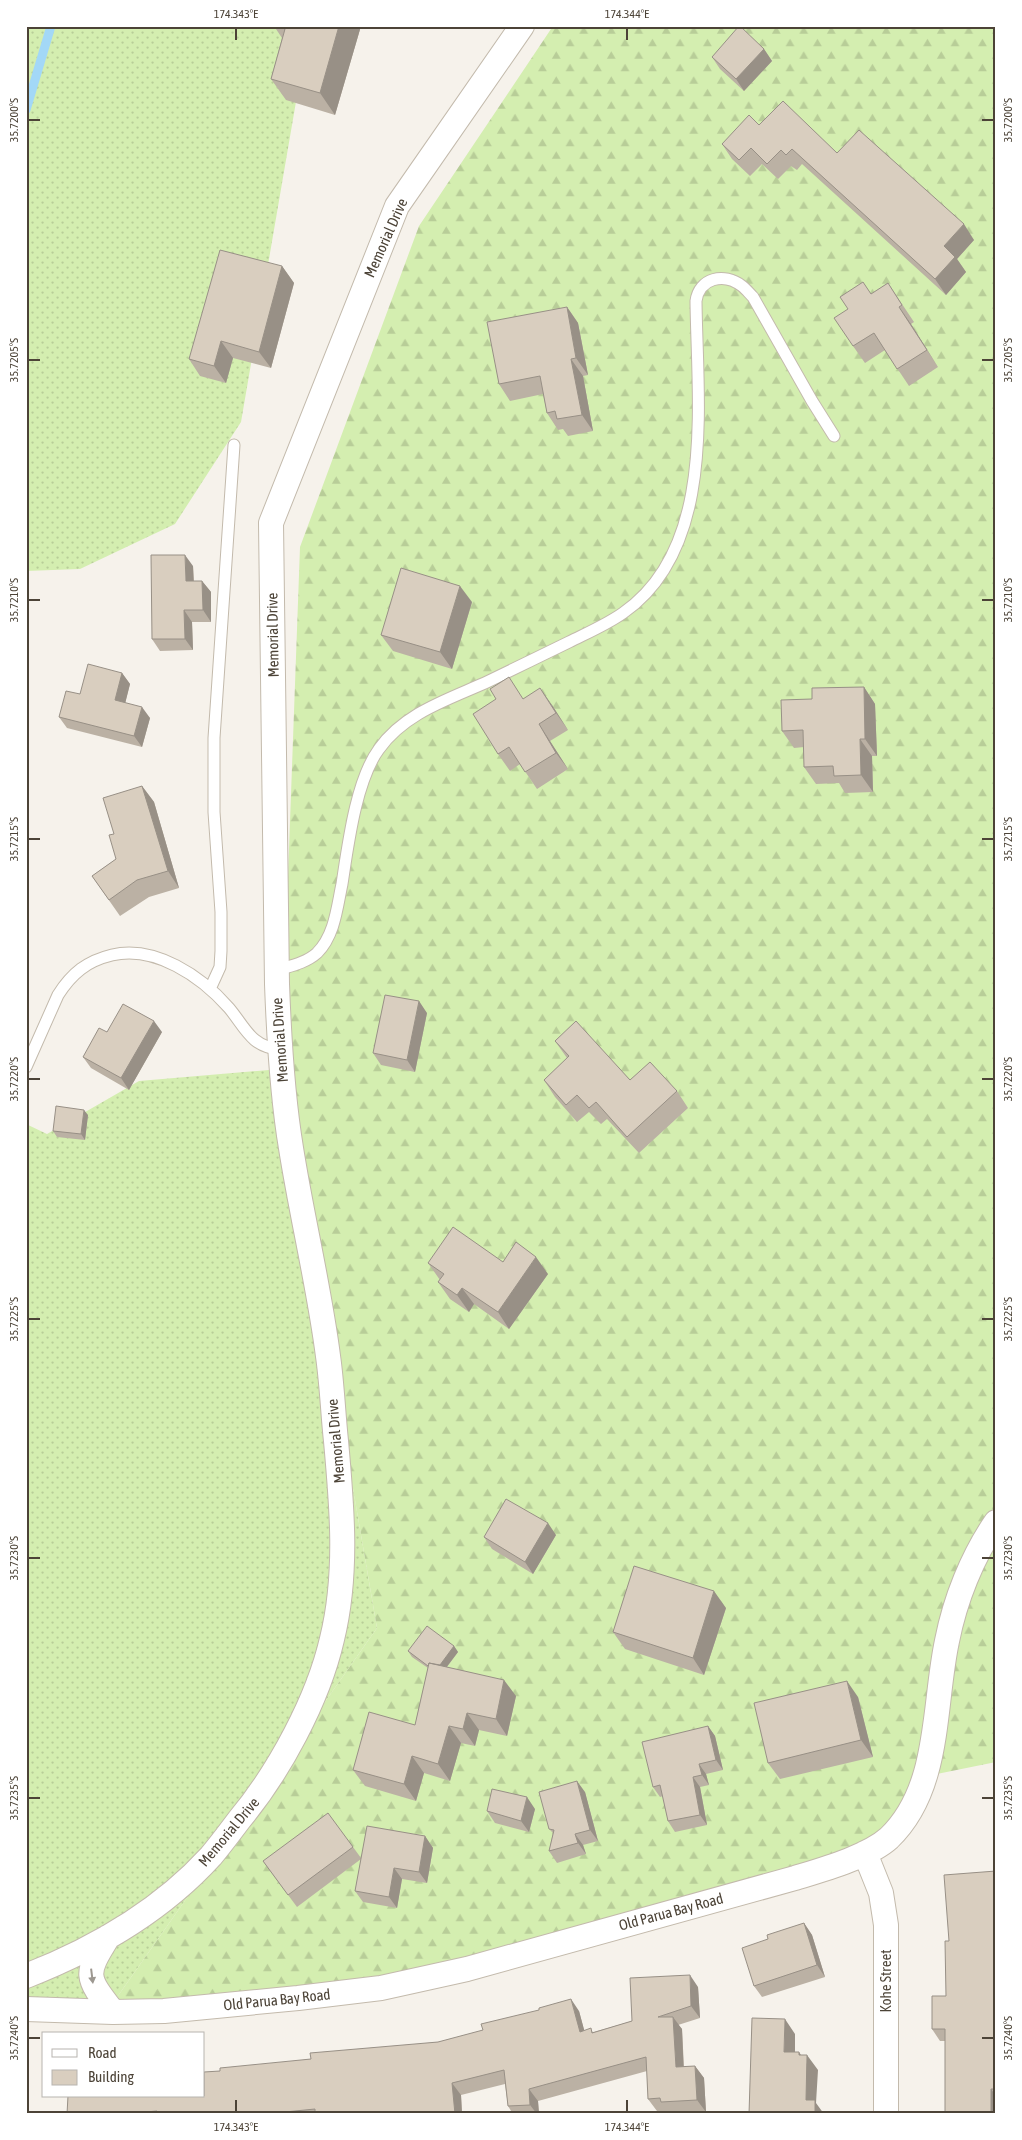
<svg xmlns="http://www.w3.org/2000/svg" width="1022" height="2140" viewBox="0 0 1022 2140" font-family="'Asap Condensed',sans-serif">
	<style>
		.grass { fill: url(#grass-dots) }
		.forest { fill: url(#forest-firs) }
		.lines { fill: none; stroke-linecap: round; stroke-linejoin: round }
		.stream { stroke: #a3d8f7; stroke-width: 9 }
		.service-casing { stroke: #c3baac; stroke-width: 13 }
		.minor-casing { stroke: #c3baac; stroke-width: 26 }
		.service { stroke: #fff; stroke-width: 11 }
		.minor { stroke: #fff; stroke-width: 24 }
		.wall { fill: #bbb1a4 }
		.shaded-wall { fill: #989086 }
		.building { fill: #d9cebf; stroke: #989086 }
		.oneway { fill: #9d9891 }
		.ticks { fill: none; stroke: #4c4337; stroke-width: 2 }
		.labels { text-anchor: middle; stroke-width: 4.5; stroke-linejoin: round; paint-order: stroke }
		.street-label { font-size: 15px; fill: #4c4337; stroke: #fff }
		.neatline { fill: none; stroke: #4c4337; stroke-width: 2 }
		.ticks-label { font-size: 12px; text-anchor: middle; fill: #4c4337 }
	</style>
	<defs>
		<pattern id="grass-dots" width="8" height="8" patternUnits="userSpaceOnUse" patternTransform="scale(1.25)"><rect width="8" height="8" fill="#d4eeb0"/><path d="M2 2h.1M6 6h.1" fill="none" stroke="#b8cd98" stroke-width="1.8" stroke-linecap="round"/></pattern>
		<pattern id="forest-firs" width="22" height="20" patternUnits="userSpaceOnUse" patternTransform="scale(1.25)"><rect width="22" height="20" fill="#d4eeb0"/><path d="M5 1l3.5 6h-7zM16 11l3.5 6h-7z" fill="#b8cd98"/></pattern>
	</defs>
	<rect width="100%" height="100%" fill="#f6f2eb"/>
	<!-- grass -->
	<path class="grass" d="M 26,26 L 309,26 L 241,422 L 175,524 L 80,569 L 26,571 Z
		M 281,1069 L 377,1628 L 108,2010 L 26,2002 L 26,1124 L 47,1134 L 139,1081 Z"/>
	<!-- forest -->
	<path class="forest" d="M 553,26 L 996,26 L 996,1762 L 927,1776 L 874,1848 L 392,1983 L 108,2010 L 377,1628 L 281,1069 L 300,547 L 419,226 Z"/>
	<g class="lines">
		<!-- stream -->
		<path class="stream" d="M 26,110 L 51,26"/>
		<!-- service casing -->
		<g class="service-casing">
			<path id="service" d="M 277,970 C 290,966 306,963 317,953 C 335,935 337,907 342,884 C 348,845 356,780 379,749 C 405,712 450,699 489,681 C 516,668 542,655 569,642 C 587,633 606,625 623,613 C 717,548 697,401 696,301 C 699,278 724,272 742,286 C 746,289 749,293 753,297 L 812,401 L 834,436
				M 210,989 L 220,967 L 221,951 L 221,912 L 214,812 L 214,738 L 234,445
				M 26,1067 L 58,995 C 72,973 87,961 112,955 C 155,945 201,976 229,1008 C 245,1027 251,1047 279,1049"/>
		</g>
		<!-- minor casing -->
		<g class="minor-casing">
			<path id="minor" d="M 865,1853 L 881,1893 L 886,1925 L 886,2114
				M 108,1937 C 84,1975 86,1977 113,2012
				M 26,1976 C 95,1949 161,1911 211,1856 C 221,1844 230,1832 239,1820 C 279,1772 318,1700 332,1639 C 348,1574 342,1507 336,1441 C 333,1413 332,1384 328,1356 C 319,1286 302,1218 291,1148 C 282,1094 279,1039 277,984 L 271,523 L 397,206 L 522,26
				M 26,2009 L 113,2012 L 164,2011 L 298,1998 L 381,1988 L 467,1969 L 795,1878 C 821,1870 868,1857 889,1838 C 941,1788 933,1706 947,1641 C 955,1600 972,1557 996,1522"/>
		</g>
		<!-- service -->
		<use href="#service" class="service"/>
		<!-- minor -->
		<use href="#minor" class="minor"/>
	</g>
	<!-- wall -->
	<path class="wall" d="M 274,26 L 361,26 L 335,115 L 286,100 L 271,79 L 282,38 Z
		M 764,49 L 772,61 L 744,91 L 720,69 L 712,57 Z
		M 759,125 L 837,153 L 974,240 L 957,259 L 966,272 L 946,295 L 802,164 L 797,170 L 791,166 L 778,179 L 762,164 L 750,176 L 732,159 L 722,144 Z
		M 282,266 L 294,283 L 271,368 L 233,358 L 226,383 L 200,376 L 189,359 Z
		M 888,283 L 914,322 L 911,324 L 938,367 L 909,386 L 885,350 L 865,363 L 853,346 L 871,294 Z
		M 567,307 L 578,323 L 588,375 L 583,376 L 593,431 L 568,436 L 563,429 L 558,430 L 547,413 L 543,394 L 510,401 L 499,384 Z
		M 193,566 L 194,581 L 202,581 L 211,592 L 211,622 L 192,622 L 193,650 L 160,651 L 152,639 Z
		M 472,602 L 452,669 L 393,651 L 381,635 Z
		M 122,673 L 130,684 L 125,703 L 150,718 L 142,747 L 67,728 L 59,717 L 80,694 Z
		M 864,687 L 875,704 L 877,756 L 872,756 L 873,792 L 845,793 L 839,783 L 816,784 L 804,767 L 804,747 L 794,748 L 782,731 L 812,699 Z
		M 524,699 L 552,705 L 568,730 L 550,741 L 568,769 L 537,789 L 520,764 L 510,771 L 498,754 Z
		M 142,786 L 154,802 L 179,888 L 149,897 L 120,916 L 92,876 L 116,859 L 114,834 Z
		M 427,1013 L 415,1072 L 381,1065 L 373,1053 Z
		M 107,1032 L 162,1032 L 129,1090 L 91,1068 L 83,1057 Z
		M 555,1041 L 630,1080 L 677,1091 L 688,1108 L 639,1153 L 607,1119 L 601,1124 L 589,1112 L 577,1122 L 555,1097 L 544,1080 L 567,1058 Z
		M 88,1115 L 85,1140 L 57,1137 L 53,1131 Z
		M 503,1262 L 548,1274 L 509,1329 L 474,1304 L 469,1312 L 450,1299 L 438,1282 L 440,1280 L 428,1263 Z
		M 556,1535 L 533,1574 L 492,1549 L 484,1537 Z
		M 726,1608 L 704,1675 L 625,1649 L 613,1632 Z
		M 454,1646 L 458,1652 L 447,1667 L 516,1696 L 507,1736 L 479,1730 L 475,1746 L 461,1743 L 450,1781 L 424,1773 L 416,1801 L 365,1786 L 353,1770 L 415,1725 L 428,1668 L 412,1657 L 408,1651 Z
		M 858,1697 L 873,1757 L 780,1779 L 768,1763 Z
		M 708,1726 L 715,1736 L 723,1770 L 706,1774 L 709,1785 L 700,1787 L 707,1825 L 675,1832 L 668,1821 L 663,1796 L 660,1797 L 653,1787 Z
		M 585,1792 L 598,1841 L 583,1845 L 586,1854 L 557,1863 L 549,1851 L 553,1833 L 549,1829 Z
		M 535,1809 L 529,1832 L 495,1823 L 487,1811 Z
		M 425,1836 L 433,1848 L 427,1883 L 402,1879 L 397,1908 L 363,1902 L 355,1891 L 361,1859 L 297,1907 L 263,1861 L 353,1847 L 361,1858 Z
		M 996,1871 L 996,2114 L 945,2041 L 940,2041 L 932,2029 L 946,1996 Z
		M 804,1923 L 812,1935 L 825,1977 L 762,1997 L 754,1986 L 768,1939 Z
		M 698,1987 L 700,2018 L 678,2025 L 682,2029 L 684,2067 L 695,2066 L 704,2078 L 706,2112 L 669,2114 L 667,2111 L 657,2111 L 648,2099 L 647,2071 L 538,2101 L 539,2114 L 513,2114 L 508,2106 L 505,2084 L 461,2095 L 462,2114 L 67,2114 L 220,2071 L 311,2059 L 438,2042 L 579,2011 L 584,2030 L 594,2032 L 632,2021 Z"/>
	<!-- shaded-wall -->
	<path class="shaded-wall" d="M 339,26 L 361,26 L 335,115 L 320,93 Z
		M 764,49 L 772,61 L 744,91 L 736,79 Z
		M 964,224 L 974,240 L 957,259 L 966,272 L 946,295 L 935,279 L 944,246 Z
		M 282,266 L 294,283 L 271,368 L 259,352 Z
		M 567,307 L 578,323 L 588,375 L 576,358 Z
		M 899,307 L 911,324 L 938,367 L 927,350 Z
		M 221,341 L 233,358 L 226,383 L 214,366 Z
		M 571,359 L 583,376 L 593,431 L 582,415 Z
		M 185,555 L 193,566 L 194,593 L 186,581 Z
		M 202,581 L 211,592 L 211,622 L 203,610 Z
		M 460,586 L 472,602 L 452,669 L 440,652 Z
		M 184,610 L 192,622 L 193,650 L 185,639 Z
		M 122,673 L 130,684 L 123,712 L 115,700 Z
		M 864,687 L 875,704 L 877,756 L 865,739 Z
		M 540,688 L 552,705 L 568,730 L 556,713 Z
		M 142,707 L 150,718 L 142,747 L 134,736 Z
		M 539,724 L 550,741 L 568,769 L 556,753 Z
		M 860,739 L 872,756 L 873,792 L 861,775 Z
		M 142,786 L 154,802 L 179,888 L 168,871 Z
		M 419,1001 L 427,1013 L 415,1072 L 407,1060 Z
		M 154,1021 L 162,1032 L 129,1090 L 121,1078 Z
		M 84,1110 L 88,1115 L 85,1140 L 81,1134 Z
		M 536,1257 L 548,1274 L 509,1329 L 498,1312 Z
		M 462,1288 L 474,1304 L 469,1312 L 457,1295 Z
		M 548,1523 L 556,1535 L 533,1574 L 525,1562 Z
		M 714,1591 L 726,1608 L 704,1675 L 693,1658 Z
		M 454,1646 L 458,1652 L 439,1677 L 435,1671 Z
		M 504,1680 L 516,1696 L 507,1736 L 496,1719 Z
		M 847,1681 L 858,1697 L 873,1757 L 861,1740 Z
		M 467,1713 L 479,1730 L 475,1746 L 463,1729 Z
		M 449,1726 L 461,1743 L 450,1781 L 438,1764 Z
		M 708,1726 L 715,1736 L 723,1770 L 716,1760 Z
		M 412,1756 L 424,1773 L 416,1801 L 404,1784 Z
		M 699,1764 L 706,1774 L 709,1785 L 702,1775 Z
		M 693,1777 L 700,1787 L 707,1825 L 700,1815 Z
		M 577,1781 L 585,1792 L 598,1841 L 590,1830 Z
		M 527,1797 L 535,1809 L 529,1832 L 521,1821 Z
		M 575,1834 L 583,1845 L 586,1854 L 578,1843 Z
		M 425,1836 L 433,1848 L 427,1883 L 419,1872 Z
		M 394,1868 L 402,1879 L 397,1908 L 389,1897 Z
		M 804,1923 L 812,1935 L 825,1977 L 817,1965 Z
		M 690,1975 L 698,1987 L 700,2018 L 691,2006 Z
		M 571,1999 L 579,2011 L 588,2044 L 580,2032 Z
		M 673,2017 L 682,2029 L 684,2079 L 676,2067 Z
		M 785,2019 L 795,2034 L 795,2066 L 784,2052 Z
		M 799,2052 L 807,2064 L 807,2055 L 818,2070 L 816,2103 L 824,2114 L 815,2114 L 806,2100 L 799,2055 Z
		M 695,2066 L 704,2078 L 706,2112 L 697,2100 Z
		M 452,2083 L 461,2095 L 462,2114 L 455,2114 Z
		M 529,2089 L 538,2101 L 539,2114 L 537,2114 L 530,2105 Z
		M 991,2089 L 996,2096 L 996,2114 L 991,2114 Z"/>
	<!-- building -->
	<path class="building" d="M 277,26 L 339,26 L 320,93 L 271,79 L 285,29 Z
		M 739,26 L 740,26 L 764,49 L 736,79 L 712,57 Z
		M 783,101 L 837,153 L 859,130 L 964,224 L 944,246 L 955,257 L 935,279 L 792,149 L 786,155 L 781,150 L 767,164 L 751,148 L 739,160 L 722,144 L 749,115 L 759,125 Z
		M 220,250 L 282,266 L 259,352 L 221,341 L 214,366 L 189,359 Z
		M 863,282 L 871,294 L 888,283 L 902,305 L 899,307 L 927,350 L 897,369 L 874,333 L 853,346 L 834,318 L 848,309 L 840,297 Z
		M 567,307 L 576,358 L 571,359 L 582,415 L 557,419 L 555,411 L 547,413 L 540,376 L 499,384 L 487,322 Z
		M 151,555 L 185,555 L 186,581 L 202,581 L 203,610 L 184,610 L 185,639 L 152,639 Z
		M 401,568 L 460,586 L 440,652 L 381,635 Z
		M 88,664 L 122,673 L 115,700 L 142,707 L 134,736 L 59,717 L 66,691 L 80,694 Z
		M 509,677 L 523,699 L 540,688 L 556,713 L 539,724 L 556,753 L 525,772 L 509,747 L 498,754 L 473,714 L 496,699 L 490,689 Z
		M 864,687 L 865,739 L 860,739 L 861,775 L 834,776 L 833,766 L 804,767 L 803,730 L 782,731 L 781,700 L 812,699 L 812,688 Z
		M 142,786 L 168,871 L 137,880 L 109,900 L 92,876 L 116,859 L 109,835 L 114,834 L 103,798 Z
		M 385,995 L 419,1001 L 407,1060 L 373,1053 Z
		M 123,1004 L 154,1021 L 121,1078 L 83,1057 L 99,1028 L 107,1032 Z
		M 576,1021 L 630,1080 L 650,1062 L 677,1091 L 627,1137 L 596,1102 L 589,1108 L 577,1095 L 566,1105 L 544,1080 L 569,1056 L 555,1041 Z
		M 56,1106 L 84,1110 L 81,1134 L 53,1131 Z
		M 453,1227 L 503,1262 L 516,1242 L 536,1257 L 498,1312 L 462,1288 L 457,1295 L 438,1282 L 444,1274 L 428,1263 Z
		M 506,1499 L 548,1523 L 525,1562 L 484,1537 Z
		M 634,1566 L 714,1591 L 693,1658 L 613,1632 Z
		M 427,1626 L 454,1646 L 440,1665 L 429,1663 L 428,1666 L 408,1651 Z
		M 429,1663 L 504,1680 L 496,1719 L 467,1713 L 463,1729 L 449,1726 L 438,1764 L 412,1756 L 404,1784 L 353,1770 L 369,1712 L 415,1725 Z
		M 847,1681 L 861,1740 L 768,1763 L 754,1703 Z
		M 708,1726 L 716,1760 L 699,1764 L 702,1775 L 693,1777 L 700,1815 L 668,1821 L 660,1785 L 653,1787 L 642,1742 Z
		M 577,1781 L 590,1830 L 575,1834 L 578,1843 L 549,1851 L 554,1830 L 549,1829 L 539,1792 Z
		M 492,1789 L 527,1797 L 521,1821 L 487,1811 Z
		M 328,1813 L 353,1847 L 288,1895 L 263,1861 Z
		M 367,1826 L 425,1836 L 419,1872 L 394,1868 L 389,1897 L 355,1891 Z
		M 996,1871 L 996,2089 L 991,2089 L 991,2114 L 945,2114 L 945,2029 L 932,2029 L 932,1996 L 946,1996 L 945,1941 L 949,1941 L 944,1875 Z
		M 804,1923 L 817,1965 L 754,1986 L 742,1948 L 768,1939 L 767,1935 Z
		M 690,1975 L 691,2006 L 658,2017 L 673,2017 L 676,2067 L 695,2066 L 697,2100 L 661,2102 L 660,2098 L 648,2099 L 646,2057 L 529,2089 L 530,2105 L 508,2106 L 504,2070 L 452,2083 L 455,2114 L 315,2114 L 315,2109 L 265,2114 L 158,2114 L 157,2111 L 123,2114 L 67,2114 L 68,2096 L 204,2096 L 204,2072 L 220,2071 L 220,2068 L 311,2059 L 310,2053 L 438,2042 L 483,2030 L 481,2024 L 539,2010 L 539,2008 L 571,1999 L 580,2032 L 591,2028 L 592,2033 L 632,2021 L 630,1978 Z
		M 752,2018 L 785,2019 L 784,2052 L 799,2052 L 799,2055 L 807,2055 L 806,2100 L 815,2100 L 815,2114 L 749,2114 Z"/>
	<!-- one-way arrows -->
	<defs><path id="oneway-solid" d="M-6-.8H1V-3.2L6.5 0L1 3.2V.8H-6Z" transform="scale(1.25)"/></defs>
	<use class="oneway" href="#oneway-solid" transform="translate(92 1976) rotate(83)"/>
	<!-- ticks -->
	<path class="ticks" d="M 236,28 L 236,40M 627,28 L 627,40M 28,120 L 40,120M 982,120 L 994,120M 28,360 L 40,360M 982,360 L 994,360M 28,600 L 40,600M 982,600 L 994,600M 28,839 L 40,839M 982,839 L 994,839M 28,1079 L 40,1079M 982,1079 L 994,1079M 28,1319 L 40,1319M 982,1319 L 994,1319M 28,1558 L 40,1558M 982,1558 L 994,1558M 28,1798 L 40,1798M 982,1798 L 994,1798M 28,2038 L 40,2038M 982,2038 L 994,2038M 236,2100 L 236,2112M 627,2100 L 627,2112"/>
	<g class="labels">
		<!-- street labels -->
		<g class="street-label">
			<text transform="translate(386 238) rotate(-66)" y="5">Memorial Drive</text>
			<text transform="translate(273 635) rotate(-91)" y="5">Memorial Drive</text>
			<text transform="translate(280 1040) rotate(-94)" y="5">Memorial Drive</text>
			<text transform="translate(336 1441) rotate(-95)" y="5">Memorial Drive</text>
			<text transform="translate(229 1832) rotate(-50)" y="5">Memorial Drive</text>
			<text transform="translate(671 1912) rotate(-15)" y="5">Old Parua Bay Road</text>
			<text transform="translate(886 1981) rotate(-90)" y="5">Kohe Street</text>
			<text transform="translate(277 2000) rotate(-6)" y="5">Old Parua Bay Road</text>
		</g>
	</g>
	<!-- border -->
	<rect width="1022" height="2140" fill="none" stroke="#ffffff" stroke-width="55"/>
	<!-- legend -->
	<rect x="42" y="2032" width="162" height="65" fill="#ffffff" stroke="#b7b4af"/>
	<rect x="52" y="2049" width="25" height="8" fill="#ffffff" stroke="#b7b4af"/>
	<text x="88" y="2058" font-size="15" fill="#4c4337">Road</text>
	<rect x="52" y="2070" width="25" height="15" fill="#d9cebf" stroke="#b7b4af"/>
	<text x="88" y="2082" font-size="15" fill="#4c4337">Building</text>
	<rect x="28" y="28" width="966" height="2084" class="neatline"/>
	<g class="ticks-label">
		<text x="236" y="18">174.343°E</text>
		<text x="627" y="18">174.344°E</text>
		<text transform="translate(14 120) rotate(-90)" y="4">35.7200°S</text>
		<text transform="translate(1008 120) rotate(-90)" y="4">35.7200°S</text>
		<text transform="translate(14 360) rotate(-90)" y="4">35.7205°S</text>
		<text transform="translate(1008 360) rotate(-90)" y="4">35.7205°S</text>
		<text transform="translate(14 600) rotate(-90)" y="4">35.7210°S</text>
		<text transform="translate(1008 600) rotate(-90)" y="4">35.7210°S</text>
		<text transform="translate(14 839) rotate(-90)" y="4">35.7215°S</text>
		<text transform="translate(1008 839) rotate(-90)" y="4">35.7215°S</text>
		<text transform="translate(14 1079) rotate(-90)" y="4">35.7220°S</text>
		<text transform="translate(1008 1079) rotate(-90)" y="4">35.7220°S</text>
		<text transform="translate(14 1319) rotate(-90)" y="4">35.7225°S</text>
		<text transform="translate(1008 1319) rotate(-90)" y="4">35.7225°S</text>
		<text transform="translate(14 1558) rotate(-90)" y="4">35.7230°S</text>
		<text transform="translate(1008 1558) rotate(-90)" y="4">35.7230°S</text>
		<text transform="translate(14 1798) rotate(-90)" y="4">35.7235°S</text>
		<text transform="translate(1008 1798) rotate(-90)" y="4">35.7235°S</text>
		<text transform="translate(14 2038) rotate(-90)" y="4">35.7240°S</text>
		<text transform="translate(1008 2038) rotate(-90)" y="4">35.7240°S</text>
		<text x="236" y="2131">174.343°E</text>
		<text x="627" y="2131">174.344°E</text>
	</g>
</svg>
